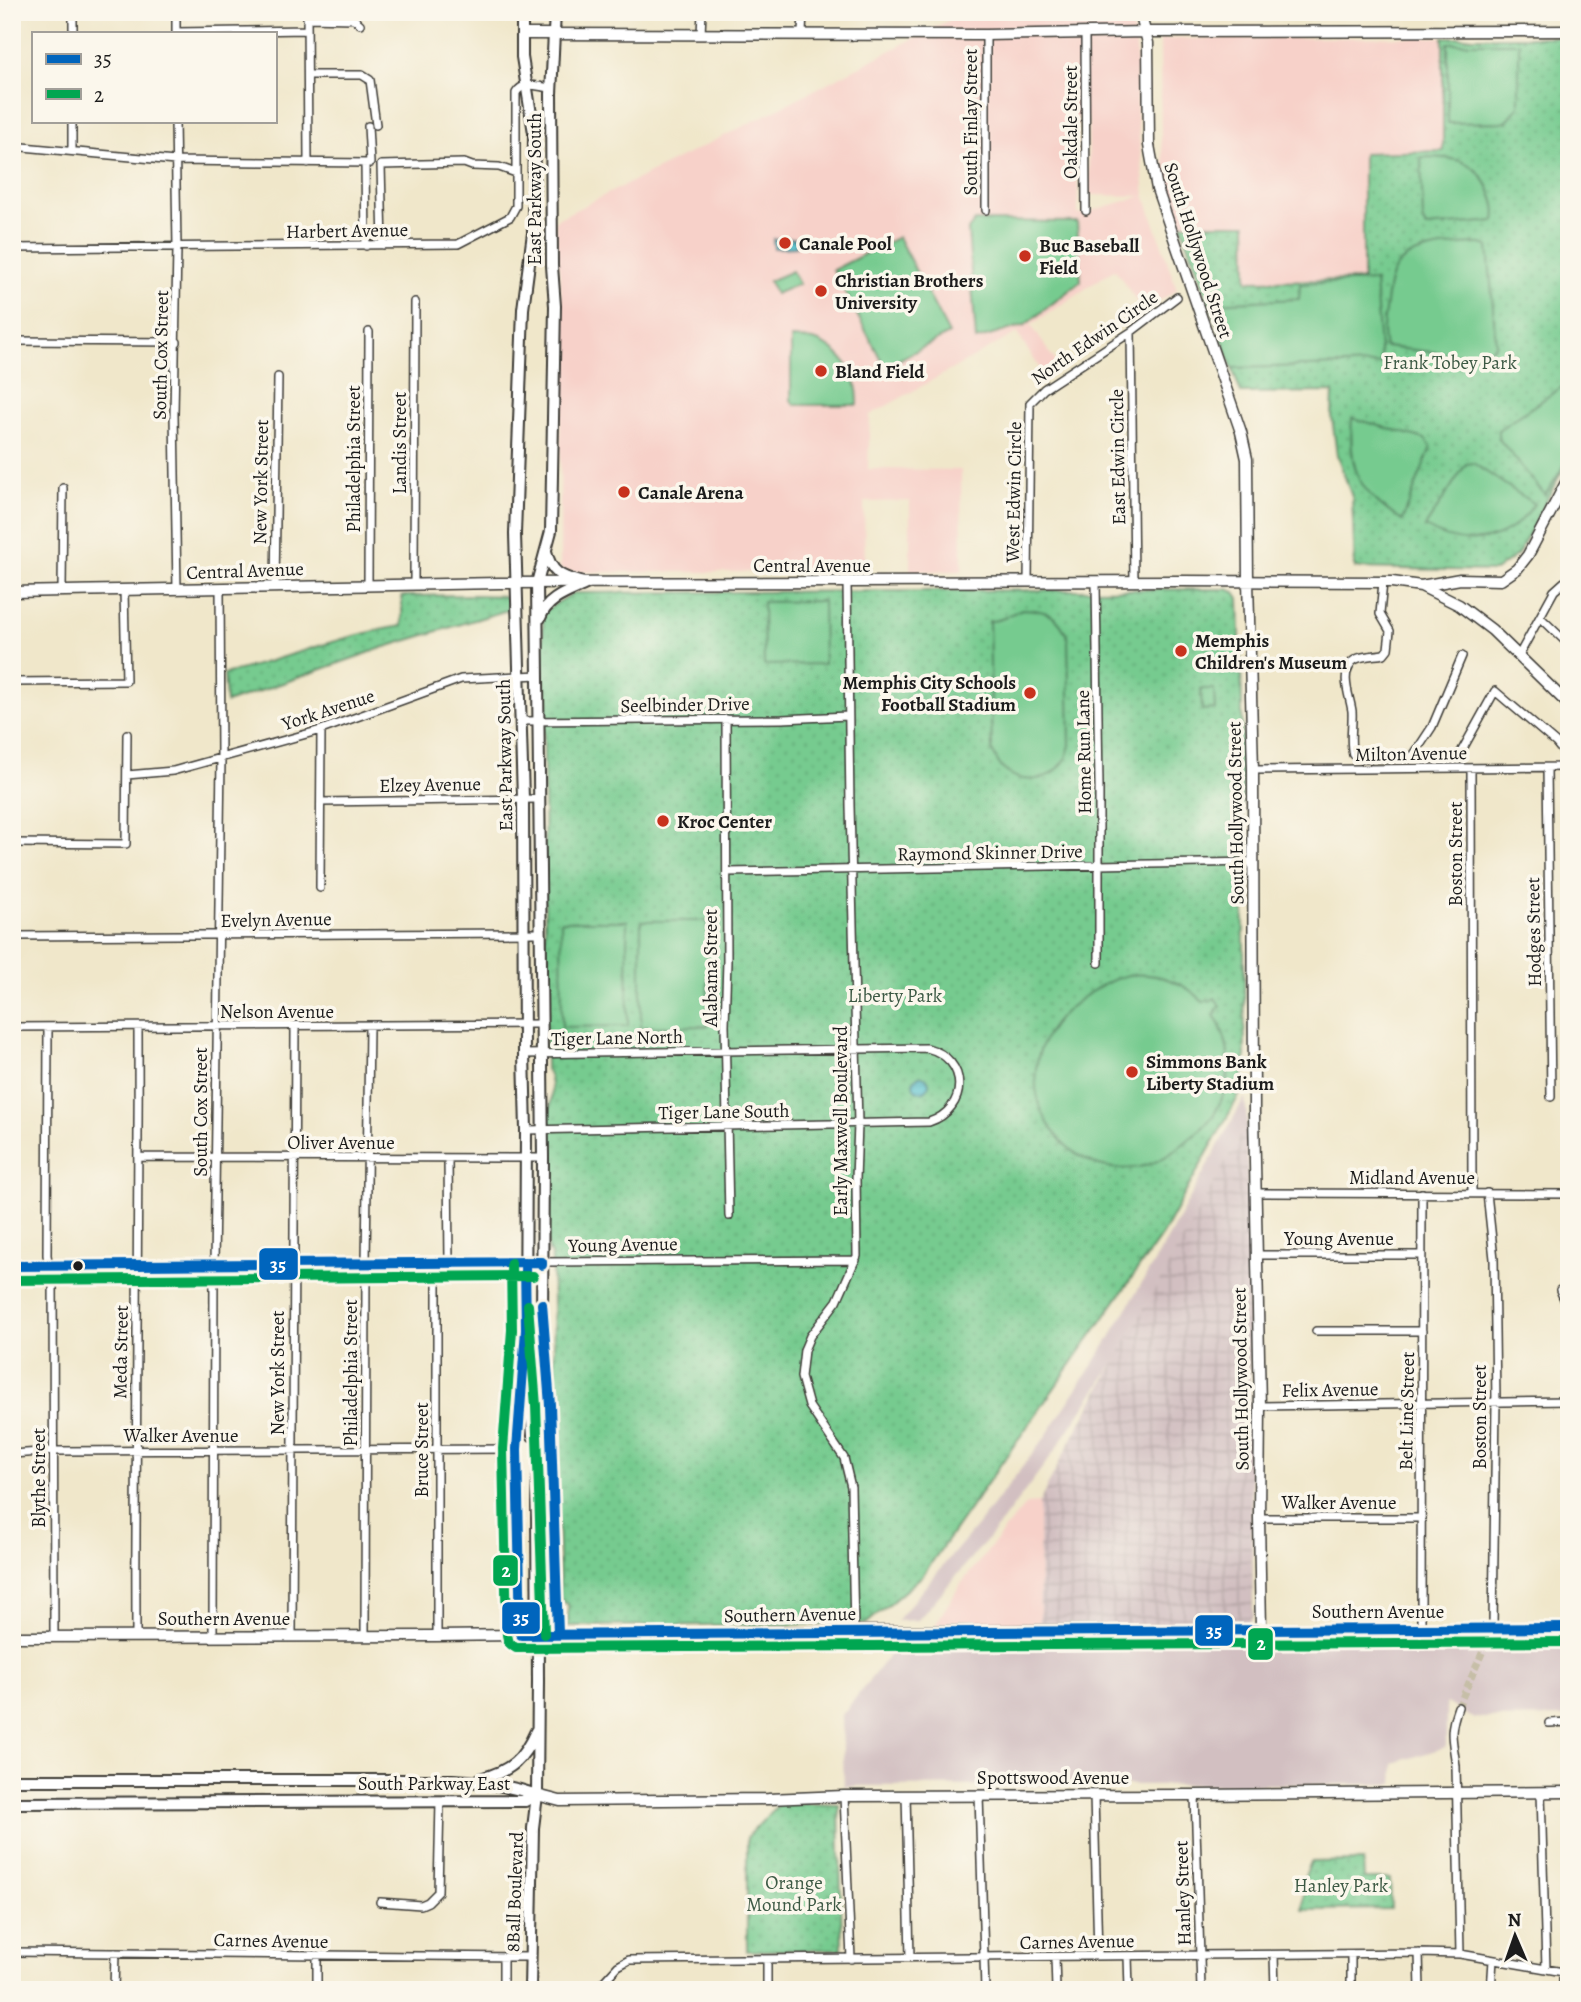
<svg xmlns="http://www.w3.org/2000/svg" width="1581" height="2002" viewBox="0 0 1581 2002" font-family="Alegreya,serif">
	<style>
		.built { fill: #f7d1c9; fill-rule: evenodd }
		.industrial { fill: url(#industrial-grid) }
		.railway { fill: #d2bfc1 }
		.park { fill: url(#park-dots); stroke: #497456; stroke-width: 2 }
		.pitch { fill: #76cb8f; stroke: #497456; stroke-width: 2 }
		.water { fill: url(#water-rules); stroke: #396f76; stroke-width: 2 }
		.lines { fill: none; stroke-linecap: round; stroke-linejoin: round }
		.street-tunnel { stroke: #c6bea7; stroke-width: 7; stroke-dasharray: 7 3.5; stroke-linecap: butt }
		.street-casing { stroke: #3c3a36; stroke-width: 10 }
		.secondary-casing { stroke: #3c3a36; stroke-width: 13 }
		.primary-casing { stroke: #3c3a36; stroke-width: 14 }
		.street { stroke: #fff; stroke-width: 7 }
		.secondary { stroke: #fff; stroke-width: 10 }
		.primary { stroke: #fff; stroke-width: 10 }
		.primary-bridge-casing { stroke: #3c3a36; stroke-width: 14; stroke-linecap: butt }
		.primary-bridge { stroke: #fff; stroke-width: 10 }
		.bus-1-casing { stroke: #fbf7ec; stroke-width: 16 }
		.bus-2-casing { stroke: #fbf7ec; stroke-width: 16 }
		.bus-1 { stroke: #0065bd; stroke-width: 10 }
		.bus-2 { stroke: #00a651; stroke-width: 10 }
		.poi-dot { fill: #c8321e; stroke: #fbf7ec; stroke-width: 2.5 }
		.bus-dot { fill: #1c1c1c; stroke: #fbf7ec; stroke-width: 2.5 }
		.labels { text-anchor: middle; stroke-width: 7; stroke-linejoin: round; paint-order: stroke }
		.street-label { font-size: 19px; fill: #1c1c1c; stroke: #fbf7ec }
		.poi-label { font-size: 19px; font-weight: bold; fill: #1c1c1c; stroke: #fbf7ec; text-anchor: start }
		.park-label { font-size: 19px; fill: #3c5944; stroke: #fbf7ec }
		.line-badge { stroke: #fbf7ec; stroke-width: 2.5 }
		.badge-label { font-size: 19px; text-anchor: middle; font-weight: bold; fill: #fff }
	</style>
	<defs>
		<pattern id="industrial-grid" width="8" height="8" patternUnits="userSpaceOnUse" patternTransform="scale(1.75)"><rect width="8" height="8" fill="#d2bfc1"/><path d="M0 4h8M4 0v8" fill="none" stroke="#b4a4a5"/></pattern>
		<pattern id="park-dots" width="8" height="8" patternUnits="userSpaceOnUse" patternTransform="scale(1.75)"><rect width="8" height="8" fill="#76cb8f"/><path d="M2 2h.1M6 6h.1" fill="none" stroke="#66ae7b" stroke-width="1.8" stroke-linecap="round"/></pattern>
		<pattern id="water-rules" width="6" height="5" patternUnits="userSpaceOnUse" patternTransform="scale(1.75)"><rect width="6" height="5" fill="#56c2cf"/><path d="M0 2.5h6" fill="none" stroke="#4aa6b1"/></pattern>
	</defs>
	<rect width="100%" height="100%" fill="#fbf7ec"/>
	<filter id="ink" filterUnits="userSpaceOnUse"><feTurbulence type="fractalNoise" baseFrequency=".0143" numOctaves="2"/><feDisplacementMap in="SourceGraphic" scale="14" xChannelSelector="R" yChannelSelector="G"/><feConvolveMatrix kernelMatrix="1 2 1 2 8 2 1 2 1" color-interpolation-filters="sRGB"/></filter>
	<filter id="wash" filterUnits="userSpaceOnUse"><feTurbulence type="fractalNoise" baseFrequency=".00686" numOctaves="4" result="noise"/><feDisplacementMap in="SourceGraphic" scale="28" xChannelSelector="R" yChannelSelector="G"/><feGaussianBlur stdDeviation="1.57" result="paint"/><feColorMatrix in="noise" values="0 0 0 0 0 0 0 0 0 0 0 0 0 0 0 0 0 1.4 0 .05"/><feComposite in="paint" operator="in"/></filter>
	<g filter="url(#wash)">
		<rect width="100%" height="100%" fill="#f0e7ca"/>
		<!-- built -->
		<path class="built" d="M 965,12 L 1127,12 L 1136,39 L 1137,116 L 1145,195 L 1177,290 L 1143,311 L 1115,269 L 1031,325 L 1060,368 L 1045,377 L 1017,333 L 870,415 L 868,469 L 961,470 L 962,571 L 910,571 L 910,501 L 864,502 L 865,572 L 565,572 L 560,569 L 561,293 L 555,220 L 750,123 ZM 1088,116 L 1089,195 L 1142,196 L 1078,215 L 1077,117 Z
			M 1443,37 L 1443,152 L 1363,154 L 1363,280 L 1247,281 L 1246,225 L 1181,224 L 1167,181 L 1161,142 L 1160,39 Z
			M 1039,1503 L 1040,1627 L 935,1625 L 960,1585 L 1026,1504 Z"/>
		<!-- industrial -->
		<path class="industrial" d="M 1247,1122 L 1253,1616 L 1248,1623 L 1040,1627 L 1039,1503 L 1061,1459 Z"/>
		<!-- railway -->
		<path class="railway" d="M 1245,1097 L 1247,1122 L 1116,1360 L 1054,1452 L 999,1526 L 918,1620 L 896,1621 L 976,1527 L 1044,1439 L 1105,1346 L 1164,1245 Z
			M 1569,1634 L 1569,1717 L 1473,1718 L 1446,1703 L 1446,1747 L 1394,1763 L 1393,1784 L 844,1786 L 842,1715 L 902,1639 Z"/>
		<!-- park -->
		<path class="park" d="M 1443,37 L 1569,37 L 1569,458 L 1518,554 L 1495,571 L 1355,568 L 1352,497 L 1337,455 L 1332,418 L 1333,392 L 1241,393 L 1181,224 L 1246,224 L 1247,281 L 1363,280 L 1363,153 L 1443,151 Z
			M 1227,589 L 1235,592 L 1239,598 L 1242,703 L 1245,1063 L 1242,1090 L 1162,1235 L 922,1576 L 866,1624 L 568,1626 L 568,1604 L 560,1601 L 552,1262 L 551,1254 L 548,1251 L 547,1116 C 553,1105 553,1080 546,1069 L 543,612 L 573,593 Z
			M 474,595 L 504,596 L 510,603 L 511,609 L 382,648 L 226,703 L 224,674 C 284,659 342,635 402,626 L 402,596 Z
			M 780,1803 L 839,1805 L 842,1949 L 747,1951 L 747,1837 Z
			M 1363,1861 L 1364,1879 L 1390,1879 L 1391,1909 L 1303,1910 L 1303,1880 L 1311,1862 Z"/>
		<!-- pitch -->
		<path class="pitch" d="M 1448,43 L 1519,43 L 1519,106 L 1506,122 L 1448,123 Z
			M 1421,157 C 1455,157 1477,159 1491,193 C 1495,203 1497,210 1495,221 L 1426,227 L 1423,221 Z
			M 975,221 L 1077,222 L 1081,281 L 1025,325 L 976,340 L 968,230 Z
			M 898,237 L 949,334 L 885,367 L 833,270 Z
			M 1481,244 L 1488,246 L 1496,344 L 1482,357 L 1385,347 C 1381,332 1384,319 1386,303 C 1387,293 1389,280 1394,271 C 1407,246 1457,245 1481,244 Z
			M 792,271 L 799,284 L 775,294 L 769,281 Z
			M 1375,281 L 1381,364 L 1232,368 L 1211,303 L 1299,299 L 1300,284 Z
			M 791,338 C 800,339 811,338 819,342 C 845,353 859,377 858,405 L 795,405 L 791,400 Z
			M 1562,387 L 1569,399 L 1569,458 L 1545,495 L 1498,438 L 1498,430 Z
			M 1352,418 L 1425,439 L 1431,447 L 1402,521 C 1358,491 1348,471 1352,418 Z
			M 1473,463 L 1534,504 C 1508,544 1465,550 1425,527 L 1466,464 Z
			M 823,601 L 824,664 L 764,665 L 763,602 Z
			M 1022,609 C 1046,609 1060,616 1068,639 L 1070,745 C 1069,749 1067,756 1065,760 C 1051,782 1022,786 1003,769 C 998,764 995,756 992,750 L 989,621 C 1004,621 1009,614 1022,609 Z
			M 1201,689 L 1214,689 L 1215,709 L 1202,710 Z
			M 561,921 L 627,921 L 628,1026 L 562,1027 Z
			M 641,921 L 707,921 L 708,1026 L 641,1027 Z
			M 1128,975 C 1158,972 1183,981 1204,1002 L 1208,1000 L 1210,1002 L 1215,998 L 1221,1007 L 1216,1010 L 1217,1012 L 1214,1015 C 1233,1044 1233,1080 1216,1111 C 1207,1126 1192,1137 1178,1148 C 1084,1222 974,1079 1077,1002 C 1093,990 1108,980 1128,975 Z"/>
		<!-- water -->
		<path class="water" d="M 796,238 L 796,247 L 774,248 L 773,239 Z
			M913 1084a8 8 0 1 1 16 0a8 8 0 1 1-16 0Z"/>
	</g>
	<g filter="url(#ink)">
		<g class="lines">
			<!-- street-tunnel -->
			<path class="street-tunnel" d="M 1458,1707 L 1487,1642"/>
			<!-- street casing -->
			<g class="street-casing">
				<path id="street" d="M 307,12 L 308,163
					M 307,18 L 354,19 L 360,24
					M 176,32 L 307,30
					M 73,33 L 73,12
					M 176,33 L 176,12
					M 802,33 L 803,12
					M 701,34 L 702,12
					M 1085,34 L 1086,211
					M 308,75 L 362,75 L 370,80 L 376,125
					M 175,121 L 177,248 L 174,414 L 177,590
					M 12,146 L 175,161 L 370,163 L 368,126
					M 72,151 L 72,121
					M 365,163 L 366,246
					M 986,210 L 986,35
					M 383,245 L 381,165 L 464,163 L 472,166 L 499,167 L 516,173
					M 12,248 L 458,244 L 510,217 L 516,206 L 516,93 C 524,80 537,87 552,88
					M 1131,332 L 1134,582
					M 12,341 L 177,342
					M 1028,582 L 1030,403 L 1044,389 L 1131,332 L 1177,297
					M 1096,582 L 1099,786 L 1099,963
					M 1383,582 L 1380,614 L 1390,631 L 1388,649 L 1384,654 C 1375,656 1358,655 1352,662 C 1340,676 1350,696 1352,711 C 1353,725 1349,740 1353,755 L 1361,758 L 1409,758 L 1413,756 L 1432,727 L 1462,656
					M 847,583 L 850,806 L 858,1124 L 856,1179 L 857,1256 L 837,1301 L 810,1336 L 804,1350 L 801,1377 L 809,1406 L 844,1458 L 851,1487 L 854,1631
					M 414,584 L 415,302
					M 368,585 L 369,332
					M 275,587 L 278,377
					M 62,591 L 63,488
					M 1540,617 L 1566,642 L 1569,647
					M 1519,655 L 1554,591 L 1564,582 L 1569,582
					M 12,682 L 126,681 L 124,590
					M 726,719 L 727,961 L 725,1025 L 729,1216
					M 522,721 L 782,719 L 848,716
					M 1460,754 L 1495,691 L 1556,743 L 1569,759
					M 1471,768 L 1472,1193
					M 1547,768 L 1551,1097
					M 1253,770 L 1569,767
					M 127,775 L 173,771 L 321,730 L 461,679 L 538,675
					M 321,802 L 539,799
					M 12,843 L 126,844 L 127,734
					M 727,872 L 1254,862
					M 320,888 L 321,730
					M 12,936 L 539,933
					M 12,1027 L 541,1024
					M 48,1028 L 47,1255 L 48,1261 L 53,1266 L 54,1636
					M 524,1054 L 927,1048 C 969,1059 969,1109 929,1122 L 526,1130
					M 139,1157 L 543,1158
					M 448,1158 L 449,1264
					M 1255,1193 L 1569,1194
					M 1487,1193 L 1494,1259 L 1496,1402 L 1493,1627 L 1487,1642
					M 1256,1255 L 1421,1255
					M 542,1262 L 856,1260
					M 437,1264 L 437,1636
					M 1560,1290 L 1569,1310 L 1569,1317
					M 1316,1331 L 1422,1331
					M 1260,1406 L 1569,1401
					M 12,1454 L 54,1451 L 517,1449
					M 1259,1518 L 1420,1518
					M 1421,1629 L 1422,1193
					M 292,1635 L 295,1027
					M 136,1636 C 135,1433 139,1230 138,1027
					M 213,1636 L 214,1266 L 221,759 L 220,588
					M 365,1636 L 366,1264 L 369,1026
					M 1458,1707 C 1448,1735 1453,1739 1456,1766 L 1460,1954
					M 1549,1723 L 1569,1722
					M 1541,1792 L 1546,1969
					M 906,1795 L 910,1958
					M 979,1795 L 985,1990
					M 1094,1795 L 1098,1956
					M 1195,1795 L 1201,1990
					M 844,1796 L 851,1959
					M 380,1902 L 421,1905 L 428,1902 L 438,1892 L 440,1801
					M 12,1952 L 530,1957
					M 1419,1953 L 1420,1990
					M 1274,1955 L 1275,1990
					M 1351,1955 L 1351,1990
					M 1128,1956 L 1129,1990
					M 503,1957 L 503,1990
					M 1055,1957 L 1056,1990
					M 1563,1972 L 1563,1990
					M 114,1990 L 115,1953
					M 317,1990 L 317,1956
					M 596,1990 L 618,1966 L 629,1960 L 1419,1953 L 1460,1954 L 1569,1973
					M 767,1990 L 767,1960
					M 1491,1990 L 1493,1960"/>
			</g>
			<!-- secondary casing -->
			<g class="secondary-casing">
				<path id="secondary" d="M 1140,12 L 1148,43 L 1149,145 L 1157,189 L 1241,432 L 1247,459 L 1248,581 L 1253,770 L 1254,1113 L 1260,1406 L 1259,1518 L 1261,1629
					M 522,34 L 986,35 L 1146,32 L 1569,31
					M 1421,586 L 1460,579 L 1501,580 L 1517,569 L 1528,555 L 1569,477
					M 12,592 L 499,583 L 1182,581 L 1392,582 L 1421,586 L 1459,605 L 1492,630 L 1569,705
					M 12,1266 L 542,1262
					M 12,1637 L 437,1636 L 854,1631 L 1569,1628
					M 537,1795 L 560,1801 L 768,1799 L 844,1796 L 1195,1795 L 1569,1792"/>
			</g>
			<!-- primary casing -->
			<g class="primary-casing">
				<path id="primary" d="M 522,12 L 522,57 L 534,133 L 533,233 L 523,309 L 515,534 L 523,799 L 524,1054 L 526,1130 L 525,1337 L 529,1367 L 533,1436
					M 546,551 C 552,577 564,577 586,584
					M 540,618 C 547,598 569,592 586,584
					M 547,1375 L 550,1405 L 558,1634
					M 537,1503 L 542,1324 L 543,1158 L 537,583 L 551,531 L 555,306 L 552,266 L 551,94 L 555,12
					M 521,1635 L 517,1449 L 523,1371
					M 480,1779 C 511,1771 523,1760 536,1731
					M 12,1780 L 452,1780 C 482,1781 509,1786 537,1795
					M 12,1803 L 525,1801 L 537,1795
					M 530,1990 L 533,1828 L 537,1795 L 538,1681"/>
			</g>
			<!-- street -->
			<use href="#street" class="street"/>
			<!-- secondary -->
			<use href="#secondary" class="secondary"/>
			<!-- primary -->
			<use href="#primary" class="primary"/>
			<!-- primary-bridge casing -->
			<g class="primary-bridge-casing">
				<path id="primary-bridge" d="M 537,1503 L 538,1681"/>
			</g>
			<!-- primary-bridge -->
			<use href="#primary-bridge" class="primary-bridge"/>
			<!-- bus-1 casing -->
			<g class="bus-1-casing">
				<path id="bus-1" d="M 525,1263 L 526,1330 L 517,1449 L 521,1635 L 1569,1628
					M 12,1266 L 542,1262 L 542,1265
					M 542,1304 L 550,1405 L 558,1634"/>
			</g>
			<!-- bus-2 casing -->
			<g class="bus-2-casing">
				<path id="bus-2" d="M 511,1263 L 512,1330 L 503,1449 L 507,1635 L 509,1643 L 516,1648 L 1569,1642
					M 12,1280 L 533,1276
					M 528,1305 L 536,1406 L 544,1634"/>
			</g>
			<!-- bus-1 -->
			<use href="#bus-1" class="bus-1"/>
			<!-- bus-2 -->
			<use href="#bus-2" class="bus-2"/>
		</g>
	</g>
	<!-- markers -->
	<g class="poi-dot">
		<circle cx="785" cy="243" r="7"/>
		<circle cx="1025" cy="256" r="7"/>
		<circle cx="821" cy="291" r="7"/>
		<circle cx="821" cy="371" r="7"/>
		<circle cx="624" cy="492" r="7"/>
		<circle cx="1181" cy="651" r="7"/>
		<circle cx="1030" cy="693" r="7"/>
		<circle cx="663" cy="821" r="7"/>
		<circle cx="1132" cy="1072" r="7"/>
	</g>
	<circle class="bus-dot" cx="78" cy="1266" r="6"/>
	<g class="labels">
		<!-- street labels -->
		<g class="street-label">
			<text transform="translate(970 122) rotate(-90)" y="7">South Finlay Street</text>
			<text transform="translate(1070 122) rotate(-90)" y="7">Oakdale Street</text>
			<text transform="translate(534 189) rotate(-90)" y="7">East Parkway South</text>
			<text transform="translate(347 230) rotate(-1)" y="7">Harbert Avenue</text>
			<text transform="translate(1199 250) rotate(72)" y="7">South Hollywood Street</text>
			<text transform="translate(1094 337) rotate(-35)" y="7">North Edwin Circle</text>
			<text transform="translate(160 355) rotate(-89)" y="7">South Cox Street</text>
			<text transform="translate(399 443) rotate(-90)" y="7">Landis Street</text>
			<text transform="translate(1117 457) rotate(-91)" y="7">East Edwin Circle</text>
			<text transform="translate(353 459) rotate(-90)" y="7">Philadelphia Street</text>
			<text transform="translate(260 482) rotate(-89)" y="7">New York Street</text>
			<text transform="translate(1013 492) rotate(-89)" y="7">West Edwin Circle</text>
			<text x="812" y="572">Central Avenue</text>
			<text transform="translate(245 570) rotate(-2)" y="7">Central Avenue</text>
			<text transform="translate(685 704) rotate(-1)" y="7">Seelbinder Drive</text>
			<text transform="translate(328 709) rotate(-18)" y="7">York Avenue</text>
			<text transform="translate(1083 752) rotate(-91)" y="7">Home Run Lane</text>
			<text transform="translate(1411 753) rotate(-1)" y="7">Milton Avenue</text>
			<text transform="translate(504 755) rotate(-91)" y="7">East Parkway South</text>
			<text transform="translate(430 784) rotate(-1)" y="7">Elzey Avenue</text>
			<text transform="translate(1235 813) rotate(-91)" y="7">South Hollywood Street</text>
			<text transform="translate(990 852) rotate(-1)" y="7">Raymond Skinner Drive</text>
			<text transform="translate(1455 854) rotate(-90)" y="7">Boston Street</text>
			<text transform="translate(276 919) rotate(-1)" y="7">Evelyn Avenue</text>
			<text transform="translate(1533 932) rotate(-91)" y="7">Hodges Street</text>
			<text transform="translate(710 968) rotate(-90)" y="7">Alabama Street</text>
			<text x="277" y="1018">Nelson Avenue</text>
			<text transform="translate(617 1037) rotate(-1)" y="7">Tiger Lane North</text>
			<text transform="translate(724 1111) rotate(-1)" y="7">Tiger Lane South</text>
			<text transform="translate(200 1112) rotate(-90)" y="7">South Cox Street</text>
			<text transform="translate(840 1121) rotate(-90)" y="7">Early Maxwell Boulevard</text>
			<text x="341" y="1149">Oliver Avenue</text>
			<text x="1412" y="1184">Midland Avenue</text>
			<text x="1339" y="1245">Young Avenue</text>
			<text transform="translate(623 1244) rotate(-1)" y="7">Young Avenue</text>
			<text transform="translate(120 1352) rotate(-89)" y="7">Meda Street</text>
			<text transform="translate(277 1373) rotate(-90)" y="7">New York Street</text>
			<text transform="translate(350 1373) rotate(-90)" y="7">Philadelphia Street</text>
			<text transform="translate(1240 1379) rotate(-91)" y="7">South Hollywood Street</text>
			<text transform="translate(1330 1389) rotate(-1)" y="7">Felix Avenue</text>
			<text transform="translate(1406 1411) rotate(-89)" y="7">Belt Line Street</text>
			<text transform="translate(1479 1417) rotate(-90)" y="7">Boston Street</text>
			<text x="181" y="1442">Walker Avenue</text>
			<text transform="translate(421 1450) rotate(-90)" y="7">Bruce Street</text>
			<text transform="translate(38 1478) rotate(-90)" y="7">Blythe Street</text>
			<text x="1339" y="1509">Walker Avenue</text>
			<text x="1378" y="1618">Southern Avenue</text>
			<text transform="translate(790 1614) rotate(-1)" y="7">Southern Avenue</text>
			<text x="224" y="1625">Southern Avenue</text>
			<text x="1053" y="1784">Spottswood Avenue</text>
			<text x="434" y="1790">South Parkway East</text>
			<text transform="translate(514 1892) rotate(-88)" y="7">8Ball Boulevard</text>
			<text transform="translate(1182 1893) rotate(-92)" y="7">Hanley Street</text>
			<text transform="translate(271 1940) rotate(1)" y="7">Carnes Avenue</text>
			<text transform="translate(1077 1941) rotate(-1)" y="7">Carnes Avenue</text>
		</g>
		<!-- poi labels -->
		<g class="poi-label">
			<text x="799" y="250">Canale Pool</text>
			<text x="1039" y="252">Buc Baseball<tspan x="1039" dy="22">Field</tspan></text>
			<text x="835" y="287">Christian Brothers<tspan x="835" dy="22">University</tspan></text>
			<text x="835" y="378">Bland Field</text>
			<text x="638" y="499">Canale Arena</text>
			<text x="1195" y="647">Memphis<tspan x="1195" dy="22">Children's Museum</tspan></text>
			<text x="1016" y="689" text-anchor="end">Memphis City Schools<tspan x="1016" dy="22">Football Stadium</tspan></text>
			<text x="677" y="828">Kroc Center</text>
			<text x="1146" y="1068">Simmons Bank<tspan x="1146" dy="22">Liberty Stadium</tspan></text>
		</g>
		<!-- park labels -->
		<g class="park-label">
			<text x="1450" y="369">Frank Tobey Park</text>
			<text x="895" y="1002">Liberty Park</text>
			<text x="794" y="1889">Orange<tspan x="794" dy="22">Mound Park</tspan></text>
			<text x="1341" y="1892">Hanley Park</text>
		</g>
	</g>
	<g class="line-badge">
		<rect x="258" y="1247" width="41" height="34" rx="7" fill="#0065bd"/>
		<rect x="492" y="1554" width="27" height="33" rx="7" fill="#00a651"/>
		<rect x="501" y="1601" width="40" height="34" rx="7" fill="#0065bd"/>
		<rect x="1194" y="1614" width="40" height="33" rx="7" fill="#0065bd"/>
		<rect x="1247" y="1627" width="27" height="34" rx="7" fill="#00a651"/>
	</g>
	<g class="badge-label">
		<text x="278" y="1271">35</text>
		<text x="506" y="1577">2</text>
		<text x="521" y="1624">35</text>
		<text x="1214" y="1637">35</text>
		<text x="1261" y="1650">2</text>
	</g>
	<!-- margin -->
	<rect width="1581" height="2002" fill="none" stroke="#fbf7ec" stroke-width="42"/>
	<!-- legend -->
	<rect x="32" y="32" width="245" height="91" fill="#fbf7ec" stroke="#a29f99" stroke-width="2"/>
	<rect x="46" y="54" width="35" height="10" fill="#0065bd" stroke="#a29f99" stroke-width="2"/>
	<text x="94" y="66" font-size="21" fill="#1c1c1c">35</text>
	<rect x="46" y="89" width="35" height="10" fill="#00a651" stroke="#a29f99" stroke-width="2"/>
	<text x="94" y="102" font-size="21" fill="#1c1c1c">2</text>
	<!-- north arrow -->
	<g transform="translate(1515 1936) rotate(358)" stroke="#fbf7ec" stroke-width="5" paint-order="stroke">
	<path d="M0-5L12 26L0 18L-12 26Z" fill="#1c1c1c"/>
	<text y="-10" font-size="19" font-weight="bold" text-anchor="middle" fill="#1c1c1c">N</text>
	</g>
</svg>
